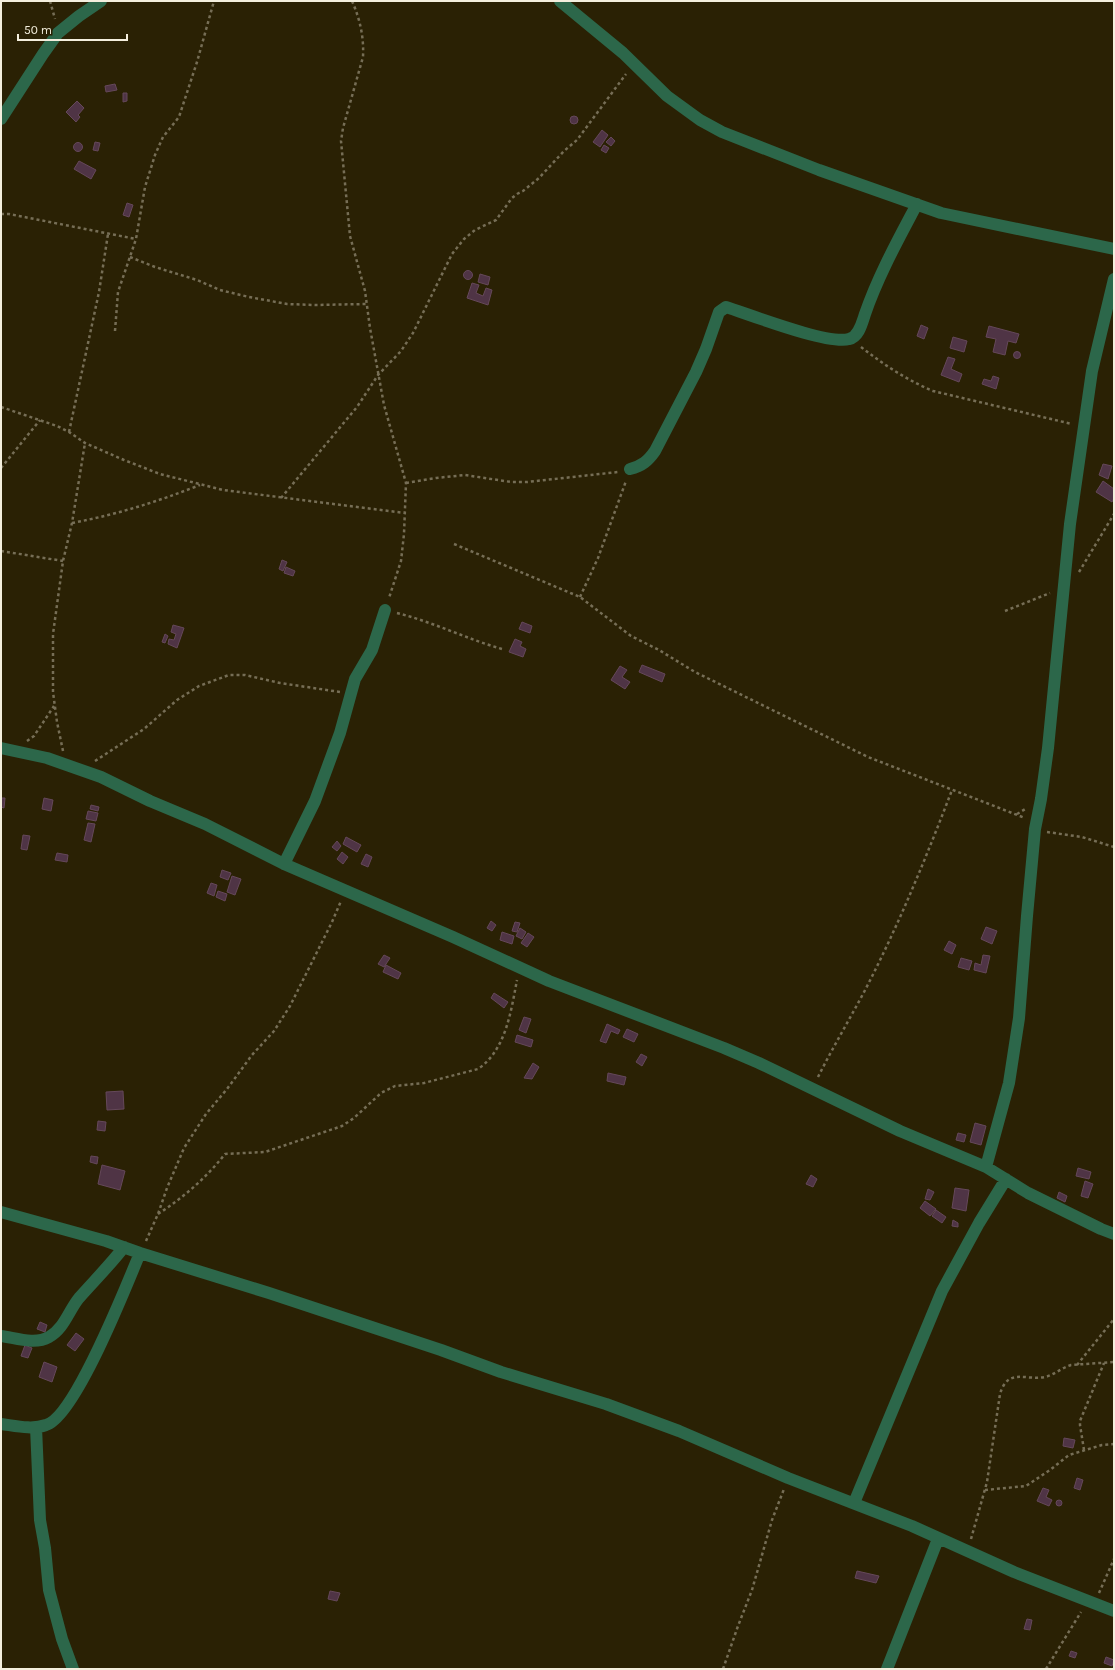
<svg xmlns="http://www.w3.org/2000/svg" width="1115" height="1670" viewBox="0 0 1115 1670" font-family="Karla,sans-serif">
	<style>
		.building { fill: #4f3445; stroke: #65485a }
		.lines { fill: none; stroke-linecap: round; stroke-linejoin: round }
		.path { stroke: #766e56; stroke-width: 2.5; stroke-dasharray: 3 3; stroke-linecap: butt }
		.minor { stroke: #2c674a; stroke-width: 12 }
	</style>
	<rect width="100%" height="100%" fill="#2a2104"/>
	<!-- building -->
	<path class="building" d="M 115,84 L 117,90 L 106,92 L 105,86 Z
		M 123,93 L 127,93 L 127,101 L 123,102 Z
		M 77,101 L 84,108 L 78,115 L 80,117 L 76,122 L 66,112 Z
		M570 120a4 4 0 1 1 8 0a4 4 0 1 1-8 0Z
		M 602,130 L 608,135 L 600,147 L 593,142 Z
		M 611,137 L 615,141 L 611,146 L 606,142 Z
		M 95,142 L 100,143 L 98,151 L 93,150 Z
		M73.5 147a4.5 4.5 0 1 1 9 0a4.5 4.5 0 1 1-9 0Z
		M 604,145 L 609,148 L 606,153 L 601,150 Z
		M 79,161 L 96,170 L 91,179 L 74,169 Z
		M 127,203 L 133,205 L 129,217 L 123,215 Z
		M463.5 275a4.5 4.5 0 1 1 9 0a4.5 4.5 0 1 1-9 0Z
		M 480,274 L 490,277 L 488,285 L 478,282 Z
		M 472,283 L 479,285 L 476,293 L 483,296 L 486,288 L 492,290 L 488,305 L 467,298 Z
		M 921,325 L 928,328 L 924,339 L 917,336 Z
		M 989,326 L 1019,334 L 1016,343 L 1008,341 L 1005,355 L 993,352 L 996,339 L 986,337 Z
		M 953,337 L 967,341 L 964,352 L 950,348 Z
		M1013.5 355a3.5 3.5 0 1 1 7 0a3.5 3.5 0 1 1-7 0Z
		M 948,357 L 955,359 L 951,369 L 962,374 L 959,382 L 941,375 Z
		M 993,376 L 999,378 L 996,389 L 982,384 L 984,379 L 991,381 Z
		M 1103,464 L 1112,466 L 1108,479 L 1099,475 Z
		M 1103,481 L 1114,489 L 1114,498 L 1112,502 L 1096,492 Z
		M 282,560 L 287,562 L 283,571 L 279,569 Z
		M 286,567 L 295,571 L 293,576 L 284,573 Z
		M 522,622 L 532,626 L 530,633 L 519,629 Z
		M 173,625 L 184,628 L 177,648 L 168,644 L 169,639 L 174,640 L 176,634 L 171,632 Z
		M 165,634 L 168,636 L 165,643 L 162,642 Z
		M 515,639 L 522,642 L 520,646 L 526,649 L 523,657 L 509,652 Z
		M 642,665 L 665,674 L 662,682 L 639,672 Z
		M 620,666 L 627,670 L 622,677 L 630,682 L 625,689 L 611,680 Z
		M 1,798 L 5,798 L 4,808 L 1,807 Z
		M 44,798 L 53,800 L 51,811 L 42,809 Z
		M 91,805 L 99,807 L 98,811 L 90,809 Z
		M 88,811 L 98,813 L 96,821 L 86,819 Z
		M 88,823 L 95,824 L 91,842 L 84,840 Z
		M 23,835 L 30,836 L 27,850 L 21,849 Z
		M 346,837 L 361,845 L 357,852 L 343,844 Z
		M 337,841 L 341,846 L 337,851 L 332,847 Z
		M 342,852 L 348,857 L 343,864 L 337,859 Z
		M 57,853 L 68,855 L 67,862 L 55,860 Z
		M 366,854 L 372,857 L 368,867 L 361,864 Z
		M 222,870 L 231,873 L 228,880 L 220,877 Z
		M 232,876 L 241,879 L 235,895 L 227,892 Z
		M 211,883 L 217,885 L 214,896 L 207,893 Z
		M 218,891 L 227,894 L 225,901 L 216,897 Z
		M 491,921 L 496,925 L 492,931 L 487,928 Z
		M 515,922 L 520,923 L 517,932 L 512,931 Z
		M 986,927 L 997,931 L 992,944 L 981,939 Z
		M 520,928 L 526,932 L 522,939 L 516,936 Z
		M 502,932 L 514,936 L 512,944 L 500,940 Z
		M 528,933 L 534,937 L 527,947 L 521,943 Z
		M 949,941 L 956,945 L 952,954 L 944,950 Z
		M 384,955 L 390,958 L 384,967 L 378,964 Z
		M 983,955 L 990,956 L 986,973 L 974,970 L 975,963 L 981,965 Z
		M 961,958 L 972,961 L 969,970 L 958,967 Z
		M 386,965 L 401,973 L 398,979 L 383,972 Z
		M 494,993 L 508,1002 L 504,1008 L 491,998 Z
		M 524,1017 L 531,1019 L 526,1033 L 519,1030 Z
		M 607,1024 L 620,1030 L 618,1034 L 611,1031 L 606,1043 L 600,1041 Z
		M 627,1029 L 638,1034 L 634,1042 L 623,1037 Z
		M 517,1035 L 533,1040 L 531,1047 L 515,1042 Z
		M 641,1054 L 647,1057 L 642,1066 L 636,1062 Z
		M 533,1063 L 539,1067 L 532,1079 L 524,1078 Z
		M 608,1073 L 626,1077 L 624,1085 L 607,1081 Z
		M 123,1091 L 124,1109 L 107,1110 L 106,1092 Z
		M 98,1121 L 106,1122 L 105,1131 L 97,1130 Z
		M 975,1123 L 986,1126 L 981,1145 L 970,1142 Z
		M 958,1133 L 966,1135 L 964,1142 L 956,1140 Z
		M 91,1156 L 98,1157 L 97,1164 L 90,1162 Z
		M 102,1165 L 125,1171 L 120,1190 L 98,1184 Z
		M 1078,1168 L 1091,1172 L 1089,1179 L 1076,1176 Z
		M 811,1175 L 817,1179 L 813,1187 L 806,1184 Z
		M 1085,1181 L 1093,1184 L 1088,1198 L 1081,1196 Z
		M 955,1188 L 969,1190 L 966,1211 L 952,1208 Z
		M 928,1189 L 934,1192 L 930,1200 L 925,1199 Z
		M 1059,1192 L 1067,1196 L 1065,1202 L 1057,1198 Z
		M 925,1201 L 936,1209 L 930,1216 L 920,1208 Z
		M 936,1210 L 946,1217 L 942,1223 L 932,1216 Z
		M 953,1220 L 958,1223 L 958,1227 L 952,1226 Z
		M 40,1322 L 47,1325 L 45,1332 L 37,1329 Z
		M 76,1333 L 84,1339 L 75,1351 L 67,1345 Z
		M 25,1345 L 32,1348 L 28,1358 L 21,1356 Z
		M 44,1362 L 57,1367 L 52,1382 L 39,1377 Z
		M 1064,1438 L 1075,1440 L 1073,1448 L 1063,1446 Z
		M 1077,1478 L 1083,1480 L 1080,1490 L 1074,1488 Z
		M 1043,1488 L 1049,1490 L 1046,1497 L 1052,1500 L 1049,1506 L 1037,1501 Z
		M1056 1503a3 3 0 1 1 6 0a3 3 0 1 1-6 0Z
		M 857,1571 L 879,1576 L 876,1583 L 855,1578 Z
		M 330,1591 L 340,1593 L 337,1601 L 328,1599 Z
		M 1027,1619 L 1032,1620 L 1030,1630 L 1024,1629 Z
		M 1071,1651 L 1077,1653 L 1075,1658 L 1069,1656 Z
		M 1106,1657 L 1114,1660 L 1112,1666 L 1104,1663 Z"/>
	<g class="lines">
		<!-- path -->
		<path class="path" d="M 50,1 L 55,19
			M 352,1 C 360,19 364,37 363,57 L 343,128 L 341,141 L 350,236 L 365,291 L 370,328 L 384,405 L 406,483 L 404,534 L 401,561 L 389,598
			M 1,214 L 9,214 L 136,239
			M 130,257 L 155,267 L 197,280 L 220,290 L 249,297 L 287,304 L 315,305 L 366,304
			M 115,331 L 118,292 L 136,239 L 145,187 L 155,155 L 163,137 L 179,117 L 197,62 L 214,1
			M 861,347 C 884,365 907,380 933,391 L 1072,424
			M 1,407 L 57,426 L 69,432 L 85,443 L 124,460 L 160,474 L 223,490 L 405,513
			M 69,432 L 99,292 L 108,234
			M 1,468 L 40,420
			M 406,483 L 436,478 L 465,475 L 511,482 L 527,482 L 618,472
			M 281,498 L 357,407 L 378,375 L 401,351 L 413,333 L 452,254 L 464,239 L 475,230 L 496,220 L 512,198 L 517,194 L 523,191 L 539,178 L 564,151 L 577,140 L 626,74
			M 72,523 C 119,514 156,502 200,485
			M 454,544 L 580,597 L 631,636 L 659,650 L 695,672 L 868,757 L 1025,818
			M 1,551 L 63,561
			M 1079,572 L 1114,514
			M 580,597 L 598,558 L 626,481
			M 1005,611 L 1050,593
			M 397,613 C 433,622 467,639 502,649
			M 27,741 L 34,736 L 54,706
			M 63,751 L 57,722 L 53,692 L 53,634 L 63,561 L 72,523 L 85,443
			M 95,761 L 144,729 L 177,700 L 199,686 L 229,675 L 245,675 L 280,683 L 340,692
			M 1017,814 L 1027,808
			M 1047,832 L 1082,837 L 1114,847
			M 818,1077 C 832,1049 848,1022 863,994 C 897,929 926,858 952,790
			M 158,1214 C 184,1197 206,1178 225,1154 L 265,1152 L 342,1126 L 354,1118 L 381,1093 L 395,1086 L 424,1083 L 478,1069 C 506,1050 511,1011 517,980
			M 146,1241 L 158,1214 L 167,1188 L 184,1148 L 206,1114 L 227,1089 L 252,1055 L 274,1031 L 290,1006 L 332,922 L 341,901
			M 1077,1365 L 1114,1319
			M 1084,1450 L 1080,1425 L 1080,1421 L 1104,1363
			M 985,1490 L 1026,1486 L 1050,1470 L 1069,1455 L 1102,1445 L 1114,1444
			M 971,1539 L 987,1482 L 1000,1394 C 1008,1367 1026,1381 1045,1377 C 1054,1375 1061,1368 1071,1365 L 1114,1362
			M 1099,1593 L 1114,1559
			M 723,1669 L 738,1626 L 752,1590 L 772,1520 L 784,1489
			M 1046,1669 L 1081,1612"/>
		<!-- minor -->
		<path class="minor" d="M 560,1 L 623,53 L 667,96 L 700,120 L 722,132 L 819,170 L 941,213 L 1114,249
			M 1,119 L 43,54 L 58,33 L 79,16 L 101,1
			M 630,469 C 642,466 648,461 655,451 L 696,372 L 706,349 L 719,312 L 726,307 C 751,315 828,345 849,339 C 859,337 862,323 865,314 C 878,276 898,240 917,204
			M 1,748 L 47,758 L 101,777 L 150,801 L 205,824 L 284,864 L 453,937 L 549,981 L 724,1048 L 759,1063 L 900,1131 L 986,1167 L 1028,1193 L 1101,1229 L 1114,1234
			M 284,864 L 315,801 L 340,733 L 355,679 L 372,650 L 385,610
			M 986,1167 L 1009,1083 L 1019,1018 L 1027,916 L 1035,829 L 1041,799 L 1048,748 L 1070,524 L 1092,371 L 1114,279
			M 1,1212 L 106,1241 L 140,1253 L 269,1293 L 441,1350 L 501,1372 L 606,1404 L 679,1431 L 788,1478 L 912,1526 L 1014,1572 L 1114,1611
			M 1,1336 C 16,1338 35,1345 49,1337 C 64,1329 69,1310 79,1298 C 94,1281 110,1265 124,1247
			M 1,1424 C 16,1426 32,1430 46,1425 C 75,1417 127,1284 140,1253
			M 36,1427 L 40,1520 L 45,1548 L 49,1590 L 62,1639 L 73,1669
			M 854,1503 L 942,1291 L 979,1223 L 1006,1179
			M 887,1669 L 938,1539"/>
	</g>
	<!-- border -->
	<rect width="1115" height="1670" fill="none" stroke="#f4efde" stroke-width="4"/>
	<!-- scale -->
	<path d="M18 34v6h109v-6" fill="none" stroke="#f4efde" stroke-width="2"/>
	<text x="24" y="34" font-size="12" fill="#f4efde" stroke="#2a2104" stroke-width="3" paint-order="stroke">50 m</text>
</svg>
